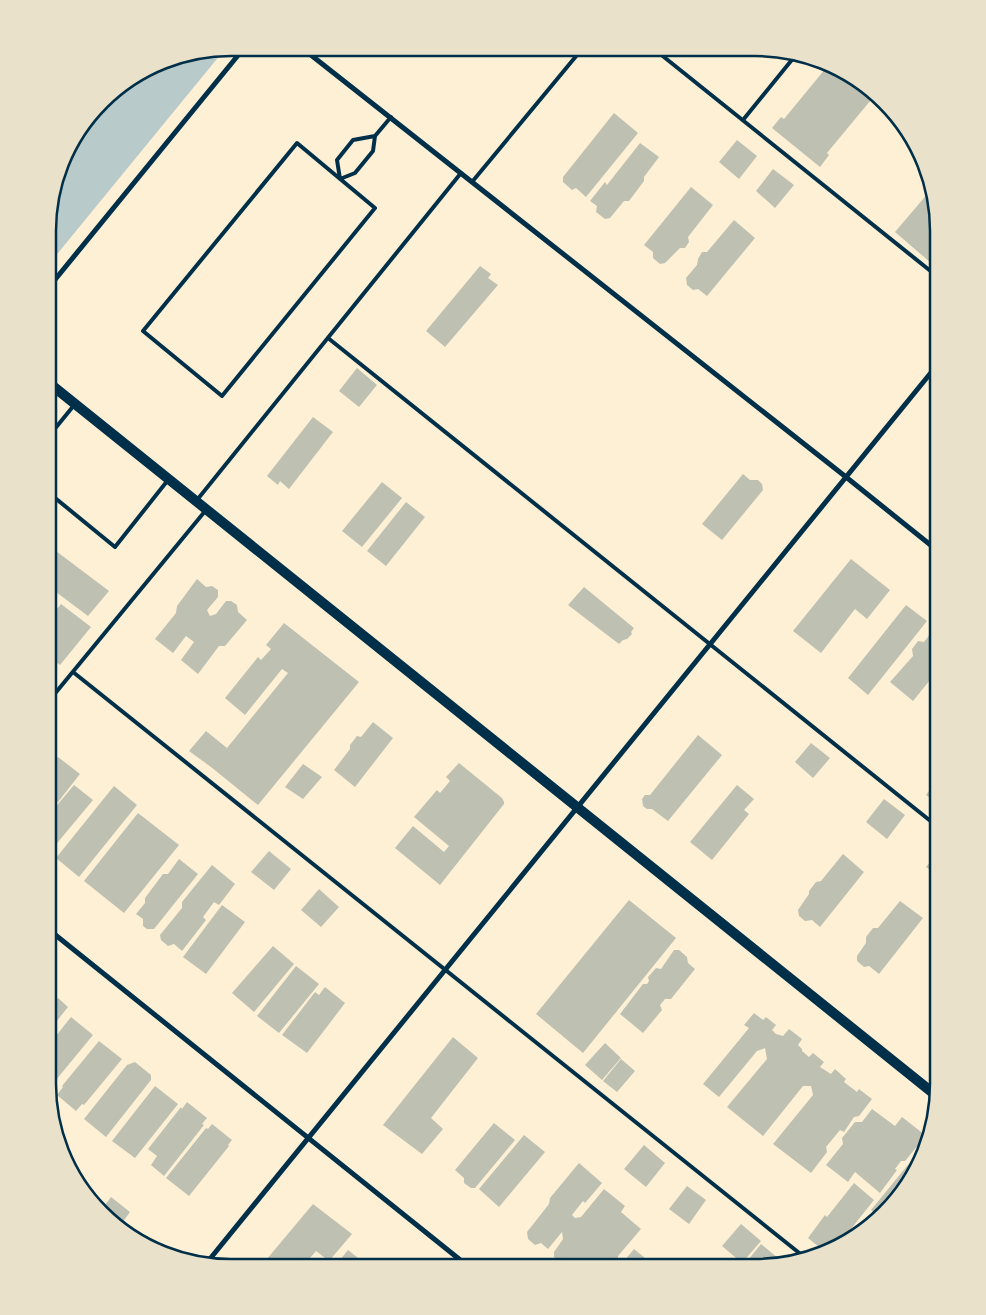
<svg xmlns="http://www.w3.org/2000/svg" width="986" height="1315" viewBox="0 0 986 1315" font-family="'Open Sans',sans-serif">
	<style>
		.green { fill: #b9caca }
		.building { fill: #bec0b2 }
		.lines { fill: none; stroke-linecap: round; stroke-linejoin: round }
		.service { stroke: #003049; stroke-width: 4 }
		.minor { stroke: #003049; stroke-width: 5 }
		.secondary { stroke: #003049; stroke-width: 10 }
		.rim { fill: none; stroke: #003049; stroke-width: 2.5 }
	</style>
	<rect width="100%" height="100%" fill="#fdf0d5"/>
	<!-- green -->
	<path class="green" d="M 225,49 L 49,264 L 49,207 L 72,139 L 110,93 L 172,57 Z"/>
	<!-- building -->
	<path class="building" d="M 826,68 L 866,85 L 875,95 L 827,153 L 829,155 L 820,167 L 772,128 L 781,117 L 784,119 Z
		M 614,113 L 638,133 L 586,197 L 576,188 L 572,190 L 563,182 L 563,177 Z
		M 737,140 L 757,156 L 739,179 L 719,162 Z
		M 640,143 L 659,157 L 644,177 L 644,181 L 629,201 L 624,201 L 610,218 L 605,219 L 596,212 L 597,206 L 590,201 L 605,182 L 607,185 Z
		M 773,169 L 794,185 L 775,208 L 756,191 Z
		M 691,187 L 713,205 L 688,237 L 689,242 L 685,248 L 680,248 L 665,263 L 660,264 L 653,258 L 653,252 L 644,245 Z
		M 929,192 L 938,231 L 938,269 L 895,232 Z
		M 734,220 L 755,238 L 707,296 L 698,289 L 693,290 L 687,285 L 686,278 L 697,265 L 698,259 L 702,252 L 707,252 Z
		M 480,266 L 491,274 L 488,278 L 498,285 L 445,347 L 426,331 Z
		M 357,368 L 377,385 L 359,407 L 339,391 Z
		M 313,417 L 333,432 L 289,489 L 280,481 L 278,485 L 267,476 Z
		M 743,474 L 750,480 L 758,480 L 762,484 L 763,490 L 722,540 L 702,524 Z
		M 382,482 L 402,498 L 362,547 L 342,531 Z
		M 406,502 L 425,517 L 386,566 L 367,551 Z
		M 48,545 L 109,591 L 88,616 L 48,586 Z
		M 851,559 L 890,590 L 867,619 L 855,609 L 821,653 L 793,631 Z
		M 197,579 L 206,587 L 212,586 L 218,590 L 218,597 L 207,610 L 210,616 L 216,614 L 226,601 L 231,601 L 237,605 L 238,612 L 247,620 L 225,646 L 219,646 L 198,674 L 181,660 L 194,642 L 186,636 L 173,653 L 155,639 L 176,613 L 177,606 Z
		M 584,587 L 634,628 L 631,632 L 632,634 L 627,639 L 623,640 L 619,644 L 568,605 Z
		M 61,604 L 91,627 L 60,665 L 52,659 L 48,665 L 48,614 L 51,616 Z
		M 906,605 L 927,621 L 868,695 L 848,678 Z
		M 284,623 L 359,682 L 258,805 L 211,767 L 189,751 L 206,731 L 227,748 L 288,673 L 282,669 L 245,715 L 225,698 L 258,657 L 261,660 L 271,649 L 266,645 Z
		M 934,629 L 938,629 L 938,670 L 913,701 L 890,682 L 913,656 L 912,649 L 918,641 L 924,642 Z
		M 373,722 L 393,738 L 355,787 L 334,770 L 350,749 L 350,745 L 357,736 L 361,737 Z
		M 698,735 L 722,755 L 668,821 L 652,809 L 647,809 L 643,806 L 642,799 L 645,795 L 650,795 Z
		M 811,743 L 830,758 L 813,778 L 795,762 Z
		M 58,757 L 80,774 L 58,802 L 53,802 L 48,808 L 48,769 Z
		M 459,763 L 502,798 L 504,802 L 504,804 L 440,885 L 395,848 L 413,826 L 444,852 L 449,846 L 414,817 L 437,790 L 440,793 L 450,781 L 446,777 Z
		M 303,764 L 322,777 L 303,799 L 285,787 Z
		M 938,779 L 938,804 L 926,795 Z
		M 74,785 L 93,800 L 48,854 L 48,816 Z
		M 737,785 L 754,799 L 744,810 L 749,814 L 712,860 L 690,842 Z
		M 114,786 L 137,805 L 79,877 L 56,858 Z
		M 884,799 L 905,815 L 887,839 L 866,822 Z
		M 138,813 L 179,845 L 124,913 L 84,881 Z
		M 269,851 L 291,869 L 274,890 L 251,872 Z
		M 938,852 L 938,876 L 926,867 Z
		M 843,854 L 864,872 L 820,927 L 812,920 L 805,921 L 799,916 L 798,910 L 809,894 L 809,891 L 816,882 L 821,881 Z
		M 179,859 L 198,874 L 154,929 L 147,929 L 143,926 L 143,919 L 136,914 L 145,903 L 145,898 L 163,874 L 168,874 Z
		M 212,865 L 235,884 L 219,905 L 214,902 L 203,917 L 206,920 L 182,951 L 174,944 L 168,946 L 161,940 L 160,935 L 182,908 L 182,902 Z
		M 319,889 L 339,907 L 321,927 L 301,910 Z
		M 629,900 L 676,938 L 583,1053 L 536,1014 Z
		M 900,901 L 923,918 L 879,974 L 869,966 L 864,967 L 857,961 L 857,956 L 866,943 L 866,937 L 873,928 L 878,928 Z
		M 222,905 L 245,922 L 206,974 L 183,957 Z
		M 273,946 L 294,964 L 254,1012 L 232,993 Z
		M 674,950 L 679,950 L 687,957 L 688,963 L 695,969 L 671,999 L 665,999 L 660,1005 L 662,1010 L 643,1033 L 620,1014 L 643,984 L 647,984 L 649,981 L 648,977 L 656,968 L 661,969 Z
		M 296,966 L 319,984 L 279,1033 L 257,1016 Z
		M 325,987 L 345,1003 L 307,1053 L 282,1035 L 315,992 L 319,995 Z
		M 58,998 L 68,1007 L 48,1032 L 48,1002 L 52,1005 Z
		M 754,1013 L 763,1020 L 766,1017 L 776,1025 L 772,1030 L 776,1034 L 783,1036 L 789,1029 L 802,1039 L 798,1045 L 802,1049 L 802,1051 L 809,1057 L 813,1053 L 824,1062 L 820,1067 L 831,1074 L 835,1069 L 846,1079 L 844,1082 L 857,1092 L 859,1089 L 872,1099 L 859,1116 L 854,1117 L 844,1132 L 840,1130 L 826,1147 L 827,1152 L 811,1173 L 773,1144 L 813,1095 L 811,1086 L 803,1086 L 763,1136 L 727,1107 L 767,1059 L 765,1048 L 757,1051 L 719,1097 L 703,1084 L 749,1028 L 744,1025 Z
		M 71,1017 L 93,1035 L 51,1086 L 48,1084 L 48,1046 Z
		M 453,1037 L 478,1058 L 431,1118 L 443,1129 L 422,1154 L 383,1125 Z
		M 99,1041 L 122,1059 L 84,1105 L 82,1104 L 76,1111 L 57,1095 L 63,1087 L 62,1086 Z
		M 605,1043 L 621,1058 L 602,1080 L 585,1065 Z
		M 621,1059 L 635,1071 L 617,1092 L 603,1081 Z
		M 135,1062 L 151,1075 L 151,1080 L 106,1137 L 84,1119 L 127,1065 Z
		M 155,1086 L 178,1104 L 135,1158 L 112,1141 Z
		M 187,1102 L 207,1118 L 202,1124 L 204,1125 L 164,1176 L 151,1165 L 157,1156 L 148,1149 L 181,1107 L 182,1109 Z
		M 872,1109 L 895,1126 L 902,1117 L 925,1135 L 924,1138 L 905,1161 L 901,1161 L 895,1169 L 897,1170 L 880,1193 L 855,1172 L 848,1182 L 826,1165 L 843,1144 L 842,1138 L 855,1122 L 862,1122 Z
		M 494,1123 L 515,1140 L 475,1188 L 471,1188 L 464,1183 L 464,1178 L 455,1170 Z
		M 212,1124 L 232,1140 L 228,1145 L 229,1146 L 189,1196 L 166,1178 L 206,1128 L 208,1129 Z
		M 524,1135 L 545,1152 L 499,1207 L 479,1189 Z
		M 644,1145 L 665,1163 L 646,1187 L 624,1169 Z
		M 920,1150 L 908,1186 L 880,1217 L 871,1210 Z
		M 65,1157 L 77,1167 L 73,1173 L 67,1165 Z
		M 579,1163 L 602,1183 L 585,1203 L 583,1201 L 572,1215 L 575,1218 L 581,1217 L 604,1189 L 625,1206 L 621,1212 L 641,1229 L 618,1256 L 618,1262 L 614,1267 L 572,1267 L 566,1262 L 561,1263 L 554,1257 L 554,1252 L 563,1239 L 562,1232 L 548,1249 L 541,1243 L 535,1245 L 528,1239 L 527,1232 L 549,1204 L 550,1198 Z
		M 854,1183 L 874,1200 L 846,1235 L 847,1236 L 838,1247 L 824,1251 L 808,1238 L 825,1215 L 827,1217 Z
		M 687,1186 L 706,1200 L 689,1224 L 669,1209 Z
		M 111,1197 L 130,1212 L 120,1226 L 103,1208 Z
		M 313,1204 L 352,1234 L 329,1261 L 316,1251 L 303,1266 L 261,1266 Z
		M 741,1224 L 761,1241 L 742,1263 L 722,1246 Z
		M 761,1244 L 779,1259 L 776,1263 L 755,1267 L 748,1267 L 744,1265 Z
		M 634,1249 L 656,1267 L 619,1267 Z
		M 348,1250 L 368,1266 L 335,1266 Z"/>
	<g class="lines">
		<!-- service -->
		<path class="service" d="M 654,49 L 938,277
			M 743,120 L 795,56
			M 375,136 L 353,140 L 337,160 L 340,179 L 355,173 L 373,151 L 375,136 L 391,117
			M 297,143 L 375,208 L 222,396 L 143,331 Z
			M 472,182 L 582,49
			M 328,338 L 938,827
			M 49,436 L 75,404
			M 49,493 L 115,547 L 168,480
			M 197,500 L 461,173
			M 73,672 L 803,1256
			M 48,702 L 206,510"/>
		<!-- minor -->
		<path class="minor" d="M 302,48 L 846,477 L 938,551
			M 49,287 L 244,48
			M 48,929 L 469,1267
			M 205,1265 L 938,364"/>
		<!-- secondary -->
		<path class="secondary" d="M 49,383 L 938,1097"/>
	</g>
	<!-- crop -->
	<path d="M0 0H986V1315H0ZM231 56H755A175 175 0 0 1 930 231V1084A175 175 0 0 1 755 1259H231A175 175 0 0 1 56 1084V231A175 175 0 0 1 231 56Z" fill="#e9e1ca" fill-rule="evenodd"/>
	<path class="rim" d="M231 56H755A175 175 0 0 1 930 231V1084A175 175 0 0 1 755 1259H231A175 175 0 0 1 56 1084V231A175 175 0 0 1 231 56Z"/>
</svg>
